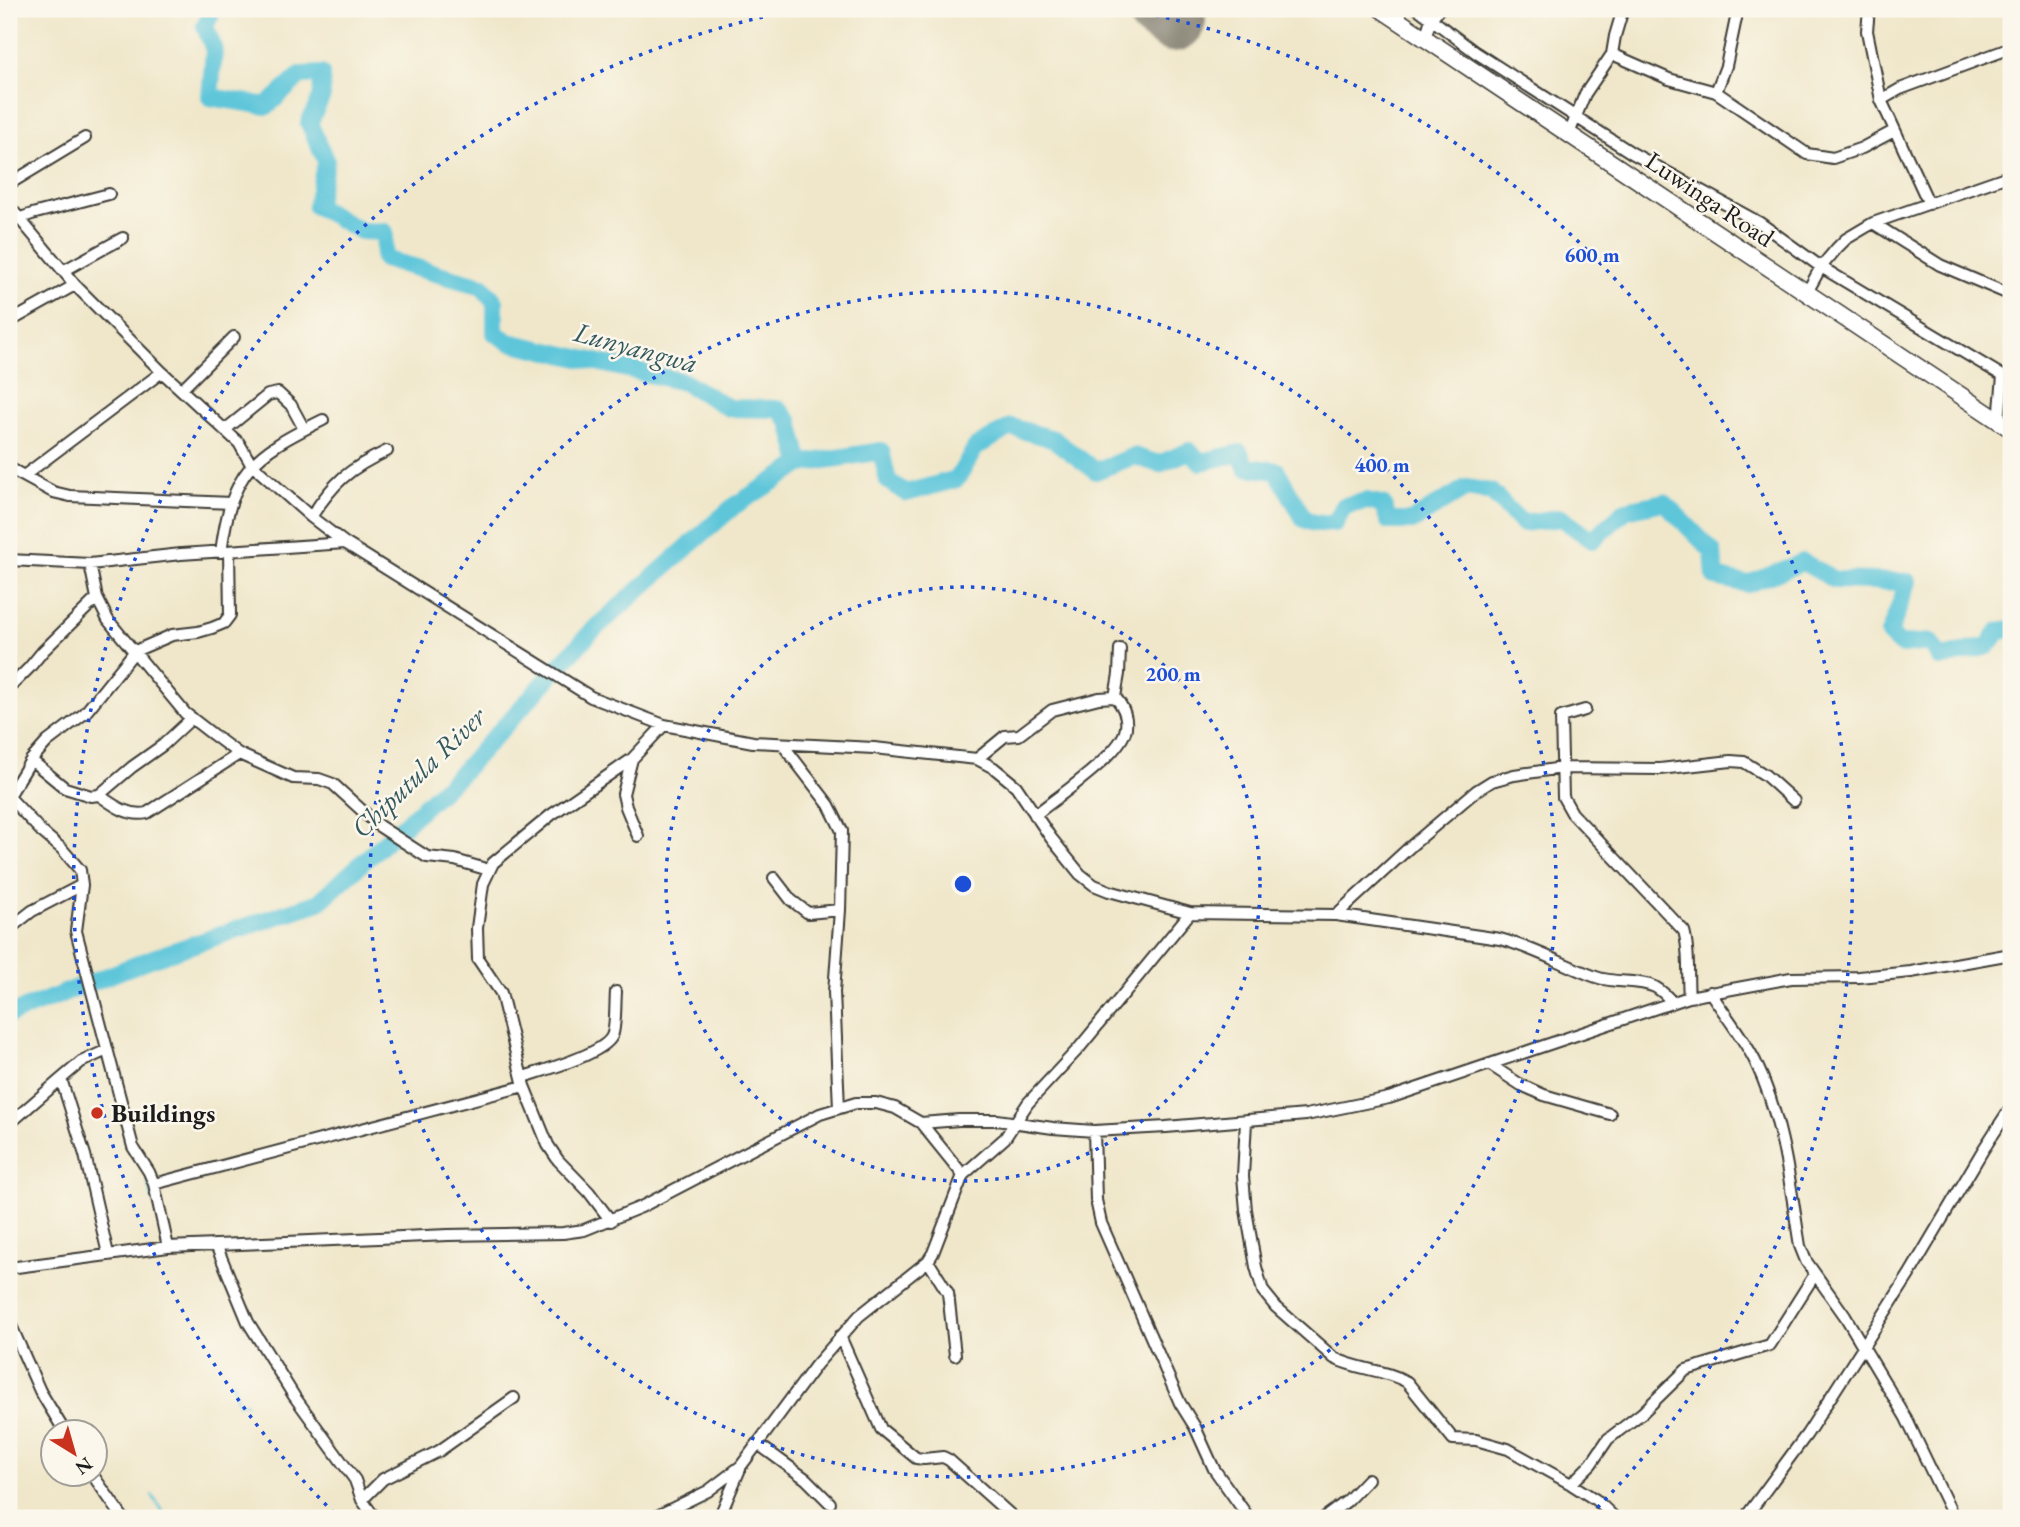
<svg xmlns="http://www.w3.org/2000/svg" width="2020" height="1527" viewBox="0 0 2020 1527" font-family="'EB Garamond',serif">
	<style>
		.lines { fill: none; stroke-linecap: round; stroke-linejoin: round }
		.stream { stroke: #5ec6da; stroke-width: 2.5 }
		.river { stroke: #5ec6da; stroke-width: 18 }
		.runway { stroke: #868273; stroke-width: 66 }
		.minor-casing { stroke: #3c3a36; stroke-width: 14 }
		.highway-casing { stroke: #3c3a36; stroke-width: 19 }
		.minor { stroke: #fff; stroke-width: 10 }
		.highway { stroke: #fff; stroke-width: 16 }
		.ring { fill: none; stroke: #1d4ed8; stroke-width: 3.5; stroke-dasharray: 3.5 7 }
		.poi-dot { fill: #c8321e; stroke: #fbf7ec; stroke-width: 2.5 }
		.labels { text-anchor: middle; stroke-width: 5; stroke-linejoin: round; paint-order: stroke }
		.street-label { font-size: 26px; fill: #1c1c1c; stroke: #fbf7ec }
		.poi-label { font-size: 26px; font-weight: bold; fill: #1c1c1c; stroke: #fbf7ec; text-anchor: start }
		.water-label { font-size: 28px; font-style: italic; fill: #33585e; stroke: #fbf7ec }
		.centre { fill: #1d4ed8; stroke: #fbf7ec; stroke-width: 3.5 }
		.ring-label { font-size: 21px; text-anchor: middle; font-weight: bold; fill: #1d4ed8; stroke: #fbf7ec; stroke-width: 5; stroke-linejoin: round; paint-order: stroke }
	</style>
	<rect width="100%" height="100%" fill="#fbf7ec"/>
	<filter id="ink" filterUnits="userSpaceOnUse"><feTurbulence type="fractalNoise" baseFrequency=".0143" numOctaves="2"/><feDisplacementMap in="SourceGraphic" scale="14" xChannelSelector="R" yChannelSelector="G"/><feConvolveMatrix kernelMatrix="1 2 1 2 8 2 1 2 1" color-interpolation-filters="sRGB"/></filter>
	<filter id="wash" filterUnits="userSpaceOnUse"><feTurbulence type="fractalNoise" baseFrequency=".00686" numOctaves="4" result="noise"/><feDisplacementMap in="SourceGraphic" scale="28" xChannelSelector="R" yChannelSelector="G"/><feGaussianBlur stdDeviation="1.57" result="paint"/><feColorMatrix in="noise" values="0 0 0 0 0 0 0 0 0 0 0 0 0 0 0 0 0 1.4 0 .05"/><feComposite in="paint" operator="in"/></filter>
	<g filter="url(#wash)">
		<rect width="100%" height="100%" fill="#f0e7ca"/>
		<g class="lines">
			<!-- stream -->
			<path class="stream" d="M 148,1182 L 153,1201
				M 232,1380 L 238,1404 L 246,1403
				M 152,1495 L 164,1514"/>
			<!-- river -->
			<path class="river" d="M 213,9 L 205,26 L 214,50 L 210,97 L 267,106 L 301,75 L 321,74 L 322,96 L 309,123 L 326,161 L 316,206 L 361,231 L 385,232 L 384,259 L 482,286 L 495,302 L 495,333 L 509,342 L 684,382 L 729,408 L 779,409 L 790,422 L 801,464 L 881,451 L 888,481 L 906,493 L 957,479 L 976,447 L 1011,427 L 1053,439 L 1096,471 L 1134,456 L 1159,464 L 1189,451 L 1201,462 L 1240,453 L 1246,467 L 1277,471 L 1304,519 L 1314,523 L 1335,523 L 1344,506 L 1367,501 L 1382,504 L 1389,521 L 1412,521 L 1466,488 L 1491,492 L 1522,523 L 1561,518 L 1592,540 L 1626,510 L 1664,502 L 1713,552 L 1715,577 L 1748,584 L 1803,562 L 1835,580 L 1908,582 L 1889,634 L 1901,645 L 1930,642 L 1940,658 L 1988,646 L 1999,631 L 2011,629
				M 9,1015 L 153,958 L 319,902 L 461,773 L 591,632 L 734,506 L 801,464"/>
			<!-- runway -->
			<path class="runway" d="M 1159,9 L 1173,19"/>
		</g>
	</g>
	<g filter="url(#ink)">
		<g class="lines">
			<!-- minor casing -->
			<g class="minor-casing">
				<path id="minor" d="M 1418,9 L 1475,52 L 1632,153 L 1760,223 L 1821,267 L 2003,376 L 1999,421
					M 1869,9 L 1867,31 L 1881,100 L 1929,204
					M 1425,38 L 1431,19 L 1439,9
					M 1612,54 L 1669,79 L 1716,92 L 1807,154 L 1833,158 L 1862,148 L 1894,131
					M 1716,92 L 1726,66 L 1738,9
					M 1881,100 L 1900,89 L 2011,48
					M 1569,134 L 1585,94 L 1612,54 L 1615,36 L 1623,9
					M 9,184 L 85,138
					M 9,206 L 75,285 L 162,372 L 239,443 L 251,464 L 311,517 L 345,543 L 591,697 L 664,725 L 753,742 L 874,748 L 977,759 L 994,768 L 1016,786 L 1051,838 L 1080,874 L 1094,885 L 1109,891 L 1190,913 L 1336,915 L 1500,939 C 1534,948 1563,965 1596,977 C 1615,984 1638,979 1655,987 C 1662,991 1667,996 1672,1002
					M 9,222 L 32,214 L 109,194
					M 1873,223 L 1940,265 L 2011,295
					M 63,271 L 123,238
					M 1806,294 L 1821,267 L 1837,248 L 1846,239 L 1873,223 L 2011,175
					M 9,322 L 75,285
					M 182,389 L 234,337
					M 226,429 L 268,395 L 278,393 L 291,405 L 304,429
					M 9,468 L 53,492 L 70,496 L 231,503
					M 25,475 L 162,372
					M 311,517 C 334,482 348,469 387,451
					M 221,552 C 232,470 252,455 323,420
					M 9,560 L 90,564 L 181,554 L 345,543
					M 90,564 L 97,598 L 108,620 L 185,713 L 212,734 L 239,754 L 293,778 L 319,779 L 333,784 L 379,826 L 427,857 L 455,860 L 489,870
					M 9,688 L 29,668 L 43,651 L 97,598
					M 1115,697 L 1119,674 L 1120,649
					M 1585,710 L 1561,717 L 1563,797 L 1572,813 L 1684,931 C 1690,951 1687,975 1689,997
					M 783,745 L 829,805 L 842,831 L 840,910 L 834,992 L 839,1108
					M 977,759 L 1005,736 L 1019,735 L 1052,710 L 1099,698 L 1115,697 C 1123,706 1129,719 1125,732 C 1117,757 1057,797 1035,815
					M 31,760 L 65,788 L 91,796 L 99,795 L 132,767 L 163,745 L 192,718
					M 99,795 C 113,805 128,817 147,813 L 239,754
					M 9,796 L 31,760 L 47,742 L 85,713 L 135,651 L 172,635 L 198,632 L 212,628 L 224,623 L 230,615 L 229,551
					M 9,797 L 42,832 L 62,849 L 80,870 L 82,885 L 76,931 L 133,1147 L 149,1172 L 154,1184 L 168,1247
					M 638,836 L 626,807 L 623,794 L 626,782 L 632,759 L 664,725
					M 774,878 L 791,900 L 808,913 L 840,910
					M 1336,915 L 1411,846 L 1476,791 L 1492,781 L 1514,775 L 1562,768 L 1660,769 L 1731,761 L 1744,762 L 1765,775 L 1794,801
					M 9,929 L 32,911 L 82,885
					M 1710,992 C 1725,1015 1743,1037 1755,1061 C 1783,1118 1790,1184 1800,1246 L 1806,1261 L 1845,1316 L 1906,1418 L 1954,1518
					M 107,1050 L 81,1062 L 61,1079 L 85,1155 L 108,1254
					M 1489,1064 L 1521,1085 L 1544,1095 L 1610,1114
					M 523,1077 C 542,1071 604,1054 612,1036 C 616,1028 615,1003 616,992
					M 1246,1121 L 1243,1176 L 1246,1210 L 1256,1267 L 1263,1291 L 1276,1307 L 1334,1358 C 1357,1370 1385,1369 1407,1382 L 1453,1439 L 1476,1440 L 1508,1449 L 1571,1484 L 1596,1500 L 1615,1518
					M 921,1123 L 963,1175
					M 9,1124 L 61,1079
					M 1094,1131 L 1096,1200 L 1101,1223 L 1180,1403 L 1195,1427 L 1214,1469 L 1249,1518
					M 154,1184 L 524,1086
					M 611,1221 L 589,1192 L 558,1160 L 548,1145 L 524,1086 L 501,993 L 478,959 L 477,928 L 483,884 L 493,863 L 551,815 L 632,759
					M 216,1245 L 248,1322 L 294,1396 L 355,1480 L 362,1500 L 375,1518
					M 928,1261 L 948,1293 L 955,1355
					M 9,1268 L 168,1247 L 448,1235 L 563,1233 L 584,1230 L 641,1207 L 820,1114 L 856,1103 L 876,1103 L 895,1108 L 921,1123 L 959,1120 L 997,1120 L 1053,1128 L 1094,1131 L 1166,1127 L 1306,1115 L 1389,1098 L 1689,997 L 1791,978 L 1859,977 L 1911,972 L 2011,954
					M 9,1321 L 40,1391 L 65,1432
					M 840,1336 L 881,1429 L 916,1458 L 924,1459 L 943,1457 L 949,1460 L 1014,1518
					M 758,1444 L 806,1479 L 830,1503
					M 92,1474 L 123,1518
					M 1571,1484 L 1591,1464 L 1608,1439 L 1642,1413 L 1686,1370 L 1770,1345 L 1815,1274
					M 362,1500 L 383,1479 L 439,1451 L 514,1398
					M 653,1518 L 708,1491 L 741,1466 L 816,1365 L 859,1316 L 928,1261 L 933,1253 L 963,1175 L 1005,1138 L 1028,1103 L 1080,1047 L 1190,913
					M 719,1518 L 740,1469
					M 1324,1518 L 1347,1501 L 1368,1479
					M 1745,1518 L 1807,1434 L 1909,1275 L 1983,1150 L 2011,1107"/>
			</g>
			<!-- highway casing -->
			<g class="highway-casing">
				<path id="highway" d="M 1381,9 L 2011,429"/>
			</g>
			<!-- minor -->
			<use href="#minor" class="minor"/>
			<!-- highway -->
			<use href="#highway" class="highway"/>
		</g>
	</g>
	<!-- distance rings -->
	<g class="ring">
		<circle cx="963" cy="884" r="297"/>
		<circle cx="963" cy="884" r="593"/>
		<path d="M334 1513A890 890 0 0 1 801 9M1125 9A890 890 0 0 1 1592 1513"/>
	</g>
	<!-- markers -->
	<circle class="poi-dot" cx="97" cy="1113" r="7"/>
	<g class="labels">
		<!-- street labels -->
		<g class="street-label">
			<text transform="translate(1710 199) rotate(34)" y="9">Luwinga Road</text>
		</g>
		<!-- poi labels -->
		<g class="poi-label">
			<text x="111" y="1122">Buildings</text>
		</g>
		<!-- water labels -->
		<g class="water-label">
			<text transform="translate(636 347) rotate(15)" y="10">Lunyangwa</text>
			<text transform="translate(418 772) rotate(-44)" y="10">Chiputula River</text>
		</g>
	</g>
	<circle cx="963" cy="884" r="10" class="centre"/>
	<g class="ring-label">
		<text x="1592" y="262">600 m</text>
		<text x="1382" y="472">400 m</text>
		<text x="1173" y="681">200 m</text>
	</g>
	<!-- margin -->
	<rect width="2020" height="1527" fill="none" stroke="#fbf7ec" stroke-width="35"/>
	<!-- north arrow -->
	<g transform="translate(74 1453) rotate(143)"><circle r="33" fill="#fbf7ec" stroke="#a29f99" stroke-width="2"/>
	<path d="M0-5L12 26L0 18L-12 26Z" fill="#c8321e"/>
	<text y="-10" font-size="19" font-weight="bold" text-anchor="middle" fill="#1c1c1c">N</text>
	</g>
</svg>
